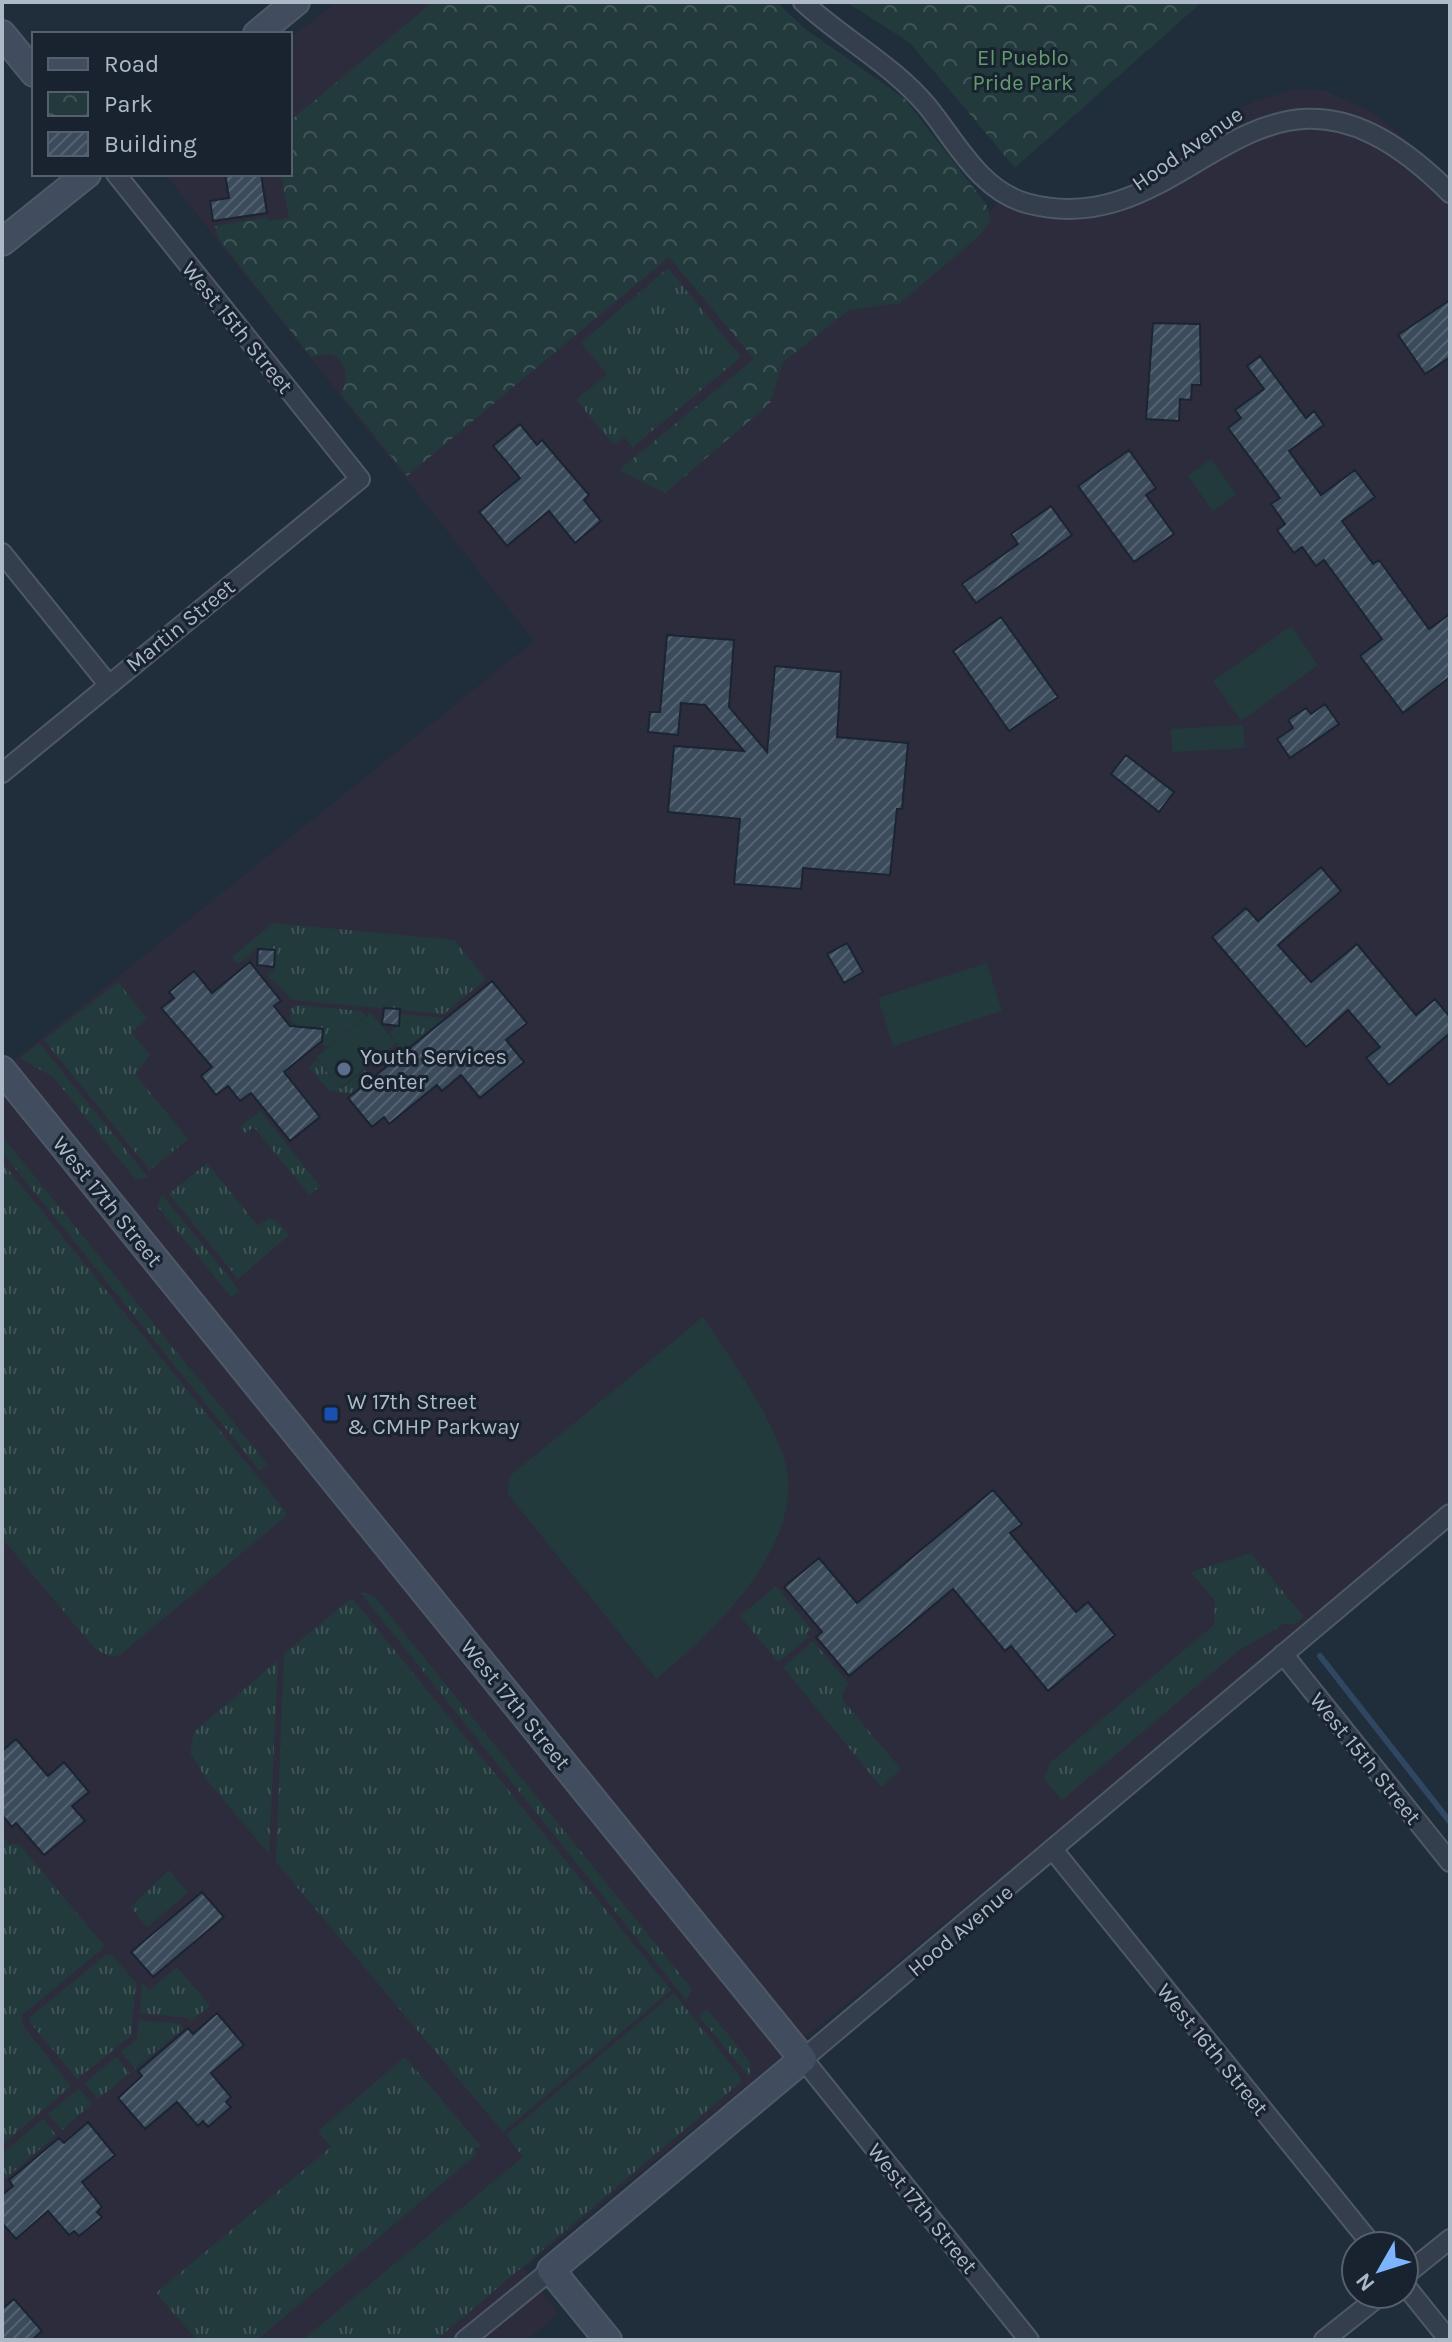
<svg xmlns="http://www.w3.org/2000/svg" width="1452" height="2342" viewBox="0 0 1452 2342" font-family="Karla,sans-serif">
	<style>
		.medical { fill: #2d2c3c }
		.grass { fill: url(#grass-tufts) }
		.park { fill: url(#park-crowns) }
		.pitch { fill: #223a3c }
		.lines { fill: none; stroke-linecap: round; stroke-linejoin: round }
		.stream { stroke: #304762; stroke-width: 6 }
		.building { fill: url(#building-hatch); stroke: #1b2532; stroke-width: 2 }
		.street-casing { stroke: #4e5966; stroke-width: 22 }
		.secondary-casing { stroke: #4e5966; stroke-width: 30 }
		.street { stroke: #343e4c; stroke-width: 18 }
		.secondary { stroke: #414d5f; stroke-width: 26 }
		.service-dot { fill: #5c6f8a; stroke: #192330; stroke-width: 3 }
		.transit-dot { fill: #1a4fb4; stroke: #192330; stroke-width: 3 }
		.labels { text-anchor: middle; stroke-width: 6; stroke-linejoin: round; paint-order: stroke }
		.park-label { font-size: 22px; fill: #639b6e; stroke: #192330 }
		.street-label { font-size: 22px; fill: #aeb9c8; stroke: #192330 }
		.poi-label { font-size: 22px; fill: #aeb9c8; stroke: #192330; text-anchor: start }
	</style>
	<defs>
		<pattern id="grass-tufts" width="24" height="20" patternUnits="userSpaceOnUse" patternTransform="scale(2)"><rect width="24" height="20" fill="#223a3c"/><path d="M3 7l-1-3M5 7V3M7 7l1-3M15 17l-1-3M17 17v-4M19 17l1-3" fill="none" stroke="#405457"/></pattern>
		<pattern id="park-crowns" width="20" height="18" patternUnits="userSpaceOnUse" patternTransform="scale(2)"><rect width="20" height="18" fill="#223a3c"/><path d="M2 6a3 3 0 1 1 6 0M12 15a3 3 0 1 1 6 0" fill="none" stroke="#405457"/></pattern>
		<pattern id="building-hatch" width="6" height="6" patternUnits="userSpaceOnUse" patternTransform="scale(2)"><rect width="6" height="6" fill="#3b4b5b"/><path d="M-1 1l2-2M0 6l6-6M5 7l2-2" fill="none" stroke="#556371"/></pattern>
	</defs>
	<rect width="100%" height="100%" fill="#202d3b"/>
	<!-- medical -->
	<path class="medical" d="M 337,2 L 777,2 L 804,28 L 905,99 L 990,212 L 1005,195 L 1048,208 L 1123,193 L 1232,114 L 1253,102 L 1296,89 L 1323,90 L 1371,111 L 1400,134 L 1438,177 L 1450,194 L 1450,1509 L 524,2268 L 558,2314 L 527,2340 L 2,2340 L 2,1070 L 534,641 L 165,174 L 290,174 L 290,38 Z"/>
	<!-- grass -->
	<path class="grass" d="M 668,268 L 741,357 L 633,447 L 624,437 L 614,445 L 576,400 L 607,374 L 581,343 Z
		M 273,923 L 454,940 L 486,979 L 444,1014 L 293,1000 L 267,975 L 275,969 L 276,949 L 258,947 L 238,964 L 232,957 Z
		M 118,982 L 147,1019 L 131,1032 L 150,1055 L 135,1074 L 188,1139 L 150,1170 L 44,1040 Z
		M 297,1005 L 361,1011 L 366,1016 L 328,1047 L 323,1045 L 324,1028 L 307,1026 L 301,1031 L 289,1017 L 292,1014 L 289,1010 Z
		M 401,1014 L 444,1018 L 403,1051 L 389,1033 L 399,1025 Z
		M 39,1043 L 148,1177 L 136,1180 L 53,1077 L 20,1058 Z
		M 317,1060 L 341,1089 L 365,1070 L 368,1080 L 352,1093 L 329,1091 L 309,1067 Z
		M 260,1111 L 320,1186 L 309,1195 L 254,1127 L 245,1133 L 240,1127 Z
		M 2,1136 L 268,1465 L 260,1471 L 2,1152 Z
		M 2,1162 L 286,1512 L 286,1516 L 120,1655 L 112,1657 L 96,1650 L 2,1538 Z
		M 207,1163 L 258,1226 L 269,1218 L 277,1221 L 289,1235 L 238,1279 L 169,1194 Z
		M 162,1195 L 240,1291 L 231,1297 L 157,1206 Z
		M 1251,1553 L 1304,1617 L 1295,1624 L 1285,1623 L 1238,1651 L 1062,1800 L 1044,1779 L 1051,1762 L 1214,1625 L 1215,1601 L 1191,1572 Z
		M 776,1586 L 811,1629 L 806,1633 L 809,1637 L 778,1662 L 740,1616 Z
		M 359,1591 L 375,1597 L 692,1989 L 686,2000 Z
		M 352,1598 L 671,1990 L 503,2132 L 276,1862 L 284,1654 Z
		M 813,1641 L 848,1683 L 842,1695 L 844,1702 L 901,1769 L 881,1787 L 783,1667 Z
		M 278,1660 L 269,1854 L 206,1779 L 190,1752 L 194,1732 Z
		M 2,1835 L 9,1844 L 19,1844 L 103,1944 L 102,1949 L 21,2016 L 23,2026 L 71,2086 L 2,2145 Z
		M 169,1870 L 188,1893 L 147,1927 L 131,1907 Z
		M 106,1955 L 112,1955 L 136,1983 L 131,2036 L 77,2079 L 29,2021 L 30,2017 Z
		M 177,1967 L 210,2006 L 191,2021 L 188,2018 L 140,2013 L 142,1982 L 149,1990 Z
		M 674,1993 L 739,2075 L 741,2082 L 436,2340 L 303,2340 L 523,2157 L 506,2135 Z
		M 707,2009 L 748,2059 L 751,2066 L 749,2077 L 699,2016 Z
		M 139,2020 L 181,2024 L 183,2029 L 135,2069 L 121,2052 L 137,2039 Z
		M 116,2057 L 130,2073 L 98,2099 L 85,2083 Z
		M 405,2057 L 481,2146 L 473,2149 L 477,2154 L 257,2340 L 197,2340 L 156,2293 L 331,2147 L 318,2131 Z
		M 79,2088 L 92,2104 L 62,2130 L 48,2114 Z
		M 43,2119 L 56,2135 L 5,2179 L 2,2154 Z"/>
	<!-- park -->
	<path class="park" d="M 433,2 L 777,2 L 804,28 L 905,99 L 986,204 L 991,220 L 979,236 L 900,303 L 849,310 L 783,362 L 770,403 L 665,493 L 619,470 L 754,359 L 669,257 L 407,476 L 341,394 C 348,378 348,364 332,354 L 311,357 L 219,239 L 215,226 L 267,217 L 268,221 L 289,218 L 281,174 L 290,174 L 290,121 Z
		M 847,2 L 1202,2 L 1015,168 L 910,43 Z"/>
	<!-- pitch -->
	<path class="pitch" d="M 1211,459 L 1236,494 L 1213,511 L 1188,476 Z
		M 1291,626 L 1318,665 L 1241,721 L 1213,681 Z
		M 1243,725 L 1245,748 L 1172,752 L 1171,729 Z
		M 987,963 L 1002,1011 L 893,1046 L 878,998 Z
		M 371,1013 L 396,1043 L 340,1088 L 316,1057 Z
		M 703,1317 C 728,1355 785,1433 788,1478 C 794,1556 712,1633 656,1679 L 507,1493 L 511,1475 Z"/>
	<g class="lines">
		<!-- stream -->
		<path class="stream" d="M 1320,1656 L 1450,1822"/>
	</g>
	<!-- building -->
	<path class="building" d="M 225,174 L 261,174 L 267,213 L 213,221 L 210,201 L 229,198 Z
		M 1450,300 L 1450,357 L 1425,374 L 1398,335 Z
		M 1153,323 L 1200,324 L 1201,385 L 1192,385 L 1191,400 L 1180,399 L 1179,421 L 1146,419 Z
		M 1260,356 L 1306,418 L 1314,411 L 1324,425 L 1289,451 L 1321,495 L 1355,470 L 1375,497 L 1342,521 L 1373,564 L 1379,560 L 1429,629 L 1450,614 L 1450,677 L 1403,713 L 1360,656 L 1382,639 L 1324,560 L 1316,566 L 1302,547 L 1294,553 L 1277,530 L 1285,524 L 1271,504 L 1280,498 L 1228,428 L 1241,418 L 1235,410 L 1264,389 L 1247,366 Z
		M 520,424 L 537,445 L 542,440 L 589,495 L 584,500 L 601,521 L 575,543 L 549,511 L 507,546 L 479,512 L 520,478 L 493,446 Z
		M 1129,450 L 1156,488 L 1146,495 L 1174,534 L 1134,562 L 1078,486 Z
		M 1051,506 L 1072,535 L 976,603 L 962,584 L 1018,544 L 1011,534 Z
		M 1001,617 L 1058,697 L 1009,731 L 953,651 Z
		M 667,635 L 734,640 L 729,707 L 767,752 L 775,666 L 841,672 L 837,737 L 908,743 L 902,809 L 897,809 L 890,875 L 803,868 L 801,889 L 734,884 L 740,819 L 668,812 L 674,746 L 744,751 L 705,705 L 681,703 L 678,735 L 648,732 L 650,712 L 660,712 Z
		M 1325,704 L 1339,724 L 1290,758 L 1277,739 L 1293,728 L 1288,720 L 1306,708 L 1311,714 Z
		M 1126,755 L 1174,792 L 1159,812 L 1111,774 Z
		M 1321,867 L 1341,891 L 1278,945 L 1311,982 L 1357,944 L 1416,1015 L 1435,999 L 1450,1017 L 1450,1033 L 1389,1085 L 1366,1058 L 1380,1047 L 1348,1010 L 1306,1047 L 1212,937 L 1246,908 L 1258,921 Z
		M 847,943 L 863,972 L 844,983 L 827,954 Z
		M 258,949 L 275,950 L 274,967 L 257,965 Z
		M 250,962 L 281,1001 L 274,1006 L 290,1026 L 323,1029 L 322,1041 L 284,1072 L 320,1117 L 290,1141 L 251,1093 L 240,1101 L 228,1086 L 216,1095 L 201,1076 L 212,1067 L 161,1008 L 174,998 L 169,992 L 194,971 L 212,993 Z
		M 492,981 L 527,1023 L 506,1040 L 524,1062 L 480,1098 L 461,1075 L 442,1091 L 437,1085 L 389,1124 L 384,1117 L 372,1127 L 348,1098 Z
		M 384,1008 L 400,1009 L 399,1026 L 382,1024 Z
		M 993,1490 L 1022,1524 L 1010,1533 L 1076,1612 L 1088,1602 L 1115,1635 L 1048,1691 L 1011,1646 L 1005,1651 L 953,1589 L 849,1676 L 816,1637 L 822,1632 L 784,1587 L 819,1558 L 857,1603 Z
		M 16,1739 L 48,1776 L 64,1762 L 89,1792 L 72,1806 L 85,1821 L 44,1855 L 16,1823 L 12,1827 L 2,1815 L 2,1751 Z
		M 202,1892 L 224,1917 L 153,1977 L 131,1952 Z
		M 217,2013 L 244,2045 L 211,2073 L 231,2097 L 226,2102 L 231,2107 L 208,2127 L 203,2121 L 198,2126 L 177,2102 L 145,2129 L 118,2098 L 142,2076 L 138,2071 L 188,2028 L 193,2034 Z
		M 88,2122 L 115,2155 L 82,2182 L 102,2207 L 97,2212 L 102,2217 L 79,2236 L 74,2231 L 69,2235 L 48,2211 L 16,2239 L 2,2223 L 2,2195 L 13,2186 L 9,2180 L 59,2138 L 64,2143 Z
		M 14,2299 L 42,2331 L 32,2340 L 2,2340 L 2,2309 Z"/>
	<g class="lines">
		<!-- street casing -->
		<g class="street-casing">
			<path id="street" d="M 803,2 C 843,39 893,65 928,107 C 956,142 980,190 1026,203 C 1195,250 1258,0 1450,193
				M 2,553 L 108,684
				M 2,773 L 360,479 L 116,174
				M 1283,1654 L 1450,1862
				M 1054,1851 L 1373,2246
				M 1404,2276 L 1450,2239
				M 1404,2284 L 1449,2340
				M 465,2340 L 551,2270
				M 1029,2340 L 803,2059 L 1450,1514
				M 1324,2340 L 1382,2294"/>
		</g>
		<!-- secondary casing -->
		<g class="secondary-casing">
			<path id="secondary" d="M 2,34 L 34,73
				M 257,34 L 296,2
				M 2,242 L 87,174
				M 2,1070 L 803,2059 L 551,2270 L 608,2340"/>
		</g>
		<!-- street -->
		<use href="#street" class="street"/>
		<!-- secondary -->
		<use href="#secondary" class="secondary"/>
	</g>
	<!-- markers -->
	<circle class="service-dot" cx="344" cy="1069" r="8"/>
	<rect class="transit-dot" x="323" y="1406" width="16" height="16" rx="4"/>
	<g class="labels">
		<!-- park labels -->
		<g class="park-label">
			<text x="1023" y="65">El Pueblo<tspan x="1023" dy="25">Pride Park</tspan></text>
		</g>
		<!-- street labels -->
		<g class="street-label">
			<text transform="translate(1187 148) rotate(-35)" y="8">Hood Avenue</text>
			<text transform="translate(238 327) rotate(51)" y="8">West 15th Street</text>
			<text transform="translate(180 625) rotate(-39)" y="8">Martin Street</text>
			<text transform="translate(108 1201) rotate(51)" y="8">West 17th Street</text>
			<text transform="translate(516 1704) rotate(51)" y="8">West 17th Street</text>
			<text transform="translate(1366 1758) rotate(51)" y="8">West 15th Street</text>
			<text transform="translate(960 1930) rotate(-40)" y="8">Hood Avenue</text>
			<text transform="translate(1213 2049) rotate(51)" y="8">West 16th Street</text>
			<text transform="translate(923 2208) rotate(51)" y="8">West 17th Street</text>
		</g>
		<!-- poi labels -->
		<g class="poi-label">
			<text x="360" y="1064">Youth Services<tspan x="360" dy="25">Center</tspan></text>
			<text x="347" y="1409">W 17th Street<tspan x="347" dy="25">&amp; CMHP Parkway</tspan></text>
		</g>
	</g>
	<!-- border -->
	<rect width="1452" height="2342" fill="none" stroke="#aeb9c8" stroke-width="8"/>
	<!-- legend -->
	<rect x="32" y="32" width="260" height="144" fill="#192330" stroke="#555f6d" stroke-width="2"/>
	<rect x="48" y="58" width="40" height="12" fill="#414d5f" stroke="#555f6d" stroke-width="2"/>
	<text x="104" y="72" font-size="24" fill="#aeb9c8">Road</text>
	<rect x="48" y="92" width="40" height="24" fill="url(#park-crowns)" stroke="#555f6d" stroke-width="2"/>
	<text x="104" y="112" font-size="24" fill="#aeb9c8">Park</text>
	<rect x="48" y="132" width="40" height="24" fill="url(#building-hatch)" stroke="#555f6d" stroke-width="2"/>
	<text x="104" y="152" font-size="24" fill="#aeb9c8">Building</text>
	<!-- north arrow -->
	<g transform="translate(1380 2270) rotate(231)"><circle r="38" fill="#192330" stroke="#555f6d" stroke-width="2"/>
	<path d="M0-6L14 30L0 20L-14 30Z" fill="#7cb4ff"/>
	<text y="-12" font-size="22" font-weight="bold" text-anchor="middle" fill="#aeb9c8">N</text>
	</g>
</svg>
